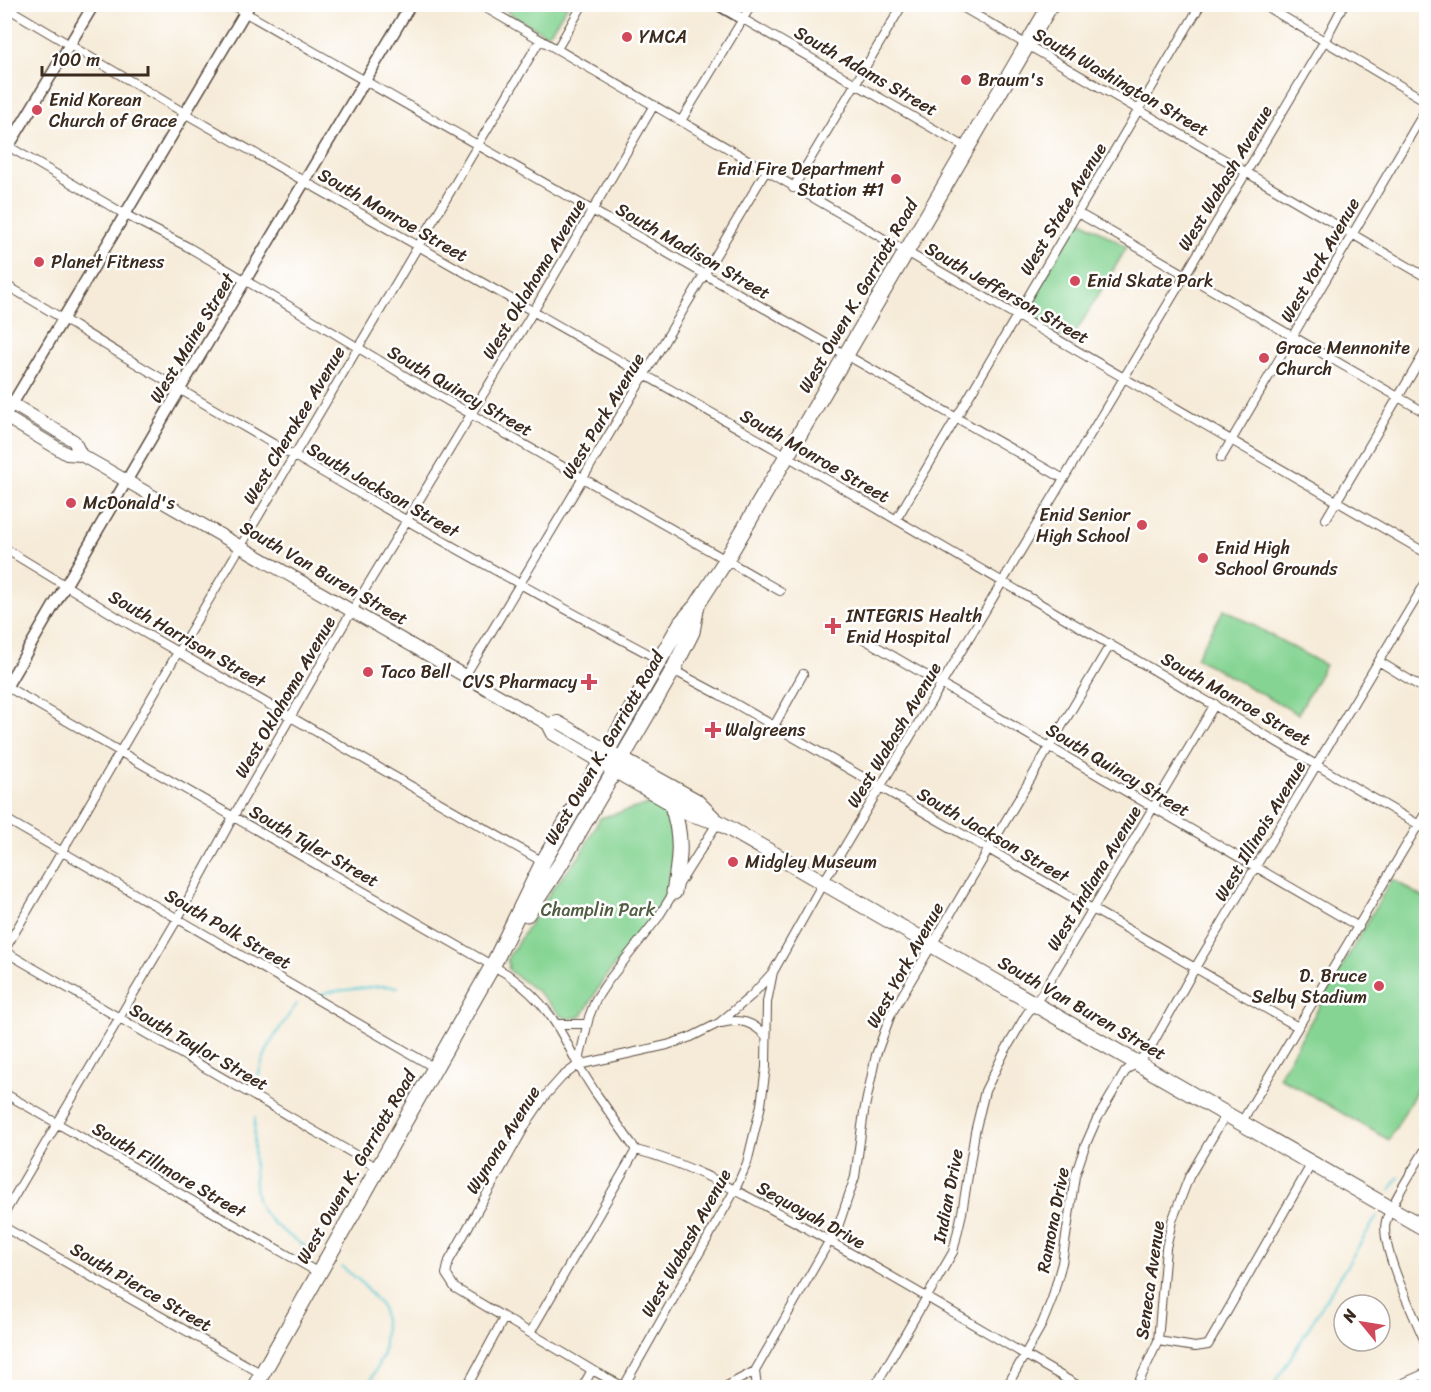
<svg xmlns="http://www.w3.org/2000/svg" width="1431" height="1392" viewBox="0 0 1431 1392" font-family="Sriracha,sans-serif">
	<style>
		.green { fill: #85d493; stroke: #607f58; stroke-width: 1.5 }
		.lines { fill: none; stroke-linecap: round; stroke-linejoin: round }
		.stream { stroke: #5cc9d3; stroke-width: 2 }
		.street-casing { stroke: #57473a; stroke-width: 10 }
		.secondary-casing { stroke: #57473a; stroke-width: 13 }
		.primary-casing { stroke: #57473a; stroke-width: 14 }
		.highway-casing { stroke: #57473a; stroke-width: 17 }
		.street { stroke: #fff; stroke-width: 8 }
		.secondary { stroke: #fff; stroke-width: 10 }
		.primary { stroke: #fff; stroke-width: 12 }
		.highway { stroke: #fff; stroke-width: 15 }
		.poi-dot { fill: #d1495b; stroke: #fff; stroke-width: 2 }
		.labels { text-anchor: middle; stroke-width: 5; stroke-linejoin: round; paint-order: stroke }
		.poi-label { font-size: 18px; fill: #3b2a1e; stroke: #fff; text-anchor: start }
		.street-label { font-size: 18px; fill: #3b2a1e; stroke: #fff }
		.park-label { font-size: 18px; fill: #515d41; stroke: #fff }
	</style>
	<rect width="100%" height="100%" fill="#fff"/>
	<filter id="ink" filterUnits="userSpaceOnUse"><feTurbulence type="fractalNoise" baseFrequency=".0167" numOctaves="2"/><feDisplacementMap in="SourceGraphic" scale="12" xChannelSelector="R" yChannelSelector="G"/><feConvolveMatrix kernelMatrix="1 2 1 2 8 2 1 2 1" color-interpolation-filters="sRGB"/></filter>
	<filter id="wash" filterUnits="userSpaceOnUse"><feTurbulence type="fractalNoise" baseFrequency=".008" numOctaves="4" result="noise"/><feDisplacementMap in="SourceGraphic" scale="24" xChannelSelector="R" yChannelSelector="G"/><feGaussianBlur stdDeviation="1.35" result="paint"/><feColorMatrix in="noise" values="0 0 0 0 0 0 0 0 0 0 0 0 0 0 0 0 0 1.4 0 .05"/><feComposite in="paint" operator="in"/></filter>
	<g filter="url(#wash)">
		<rect width="100%" height="100%" fill="#f6ebd8"/>
		<!-- green -->
		<path class="green" d="M 512,5 L 512,4 L 568,5 L 551,31 L 545,34 L 507,12 Z
			M 1079,219 L 1127,247 L 1070,342 L 1024,314 Z
			M 1224,609 L 1325,665 L 1298,714 L 1196,658 Z
			M 650,799 L 670,810 L 674,824 L 672,878 L 665,897 L 653,918 L 603,980 L 582,1016 L 568,1019 L 560,1015 L 539,993 L 511,972 L 508,968 L 509,966 L 507,959 L 553,888 L 579,857 L 600,818 L 650,804 Z
			M 1392,879 L 1426,899 L 1426,1074 L 1389,1140 L 1279,1077 Z"/>
		<g class="lines">
			<!-- stream -->
			<path class="stream" d="M 321,995 L 328,992 L 382,986 L 398,987
				M 256,1090 C 260,1054 276,1032 297,1004
				M 255,1117 C 254,1134 252,1192 259,1205 C 270,1225 292,1238 311,1250
				M 1390,1190 L 1399,1177
				M 342,1267 L 360,1281 L 382,1307 L 385,1328 L 383,1355 L 367,1388
				M 1272,1388 L 1377,1216"/>
		</g>
	</g>
	<g filter="url(#ink)">
		<g class="lines">
			<!-- street casing -->
			<g class="street-casing">
				<path id="street" d="M 230,4 L 1064,479
					M 479,4 L 1426,553
					M 957,4 L 1426,277
					M 1262,4 L 1426,101
					M 4,6 L 186,114 L 775,449 L 1426,829
					M 743,19 L 967,148
					M 557,49 L 583,4
					M 681,121 L 752,4
					M 6,145 L 126,215 L 188,247 L 301,313 L 413,381 L 780,591
					M 793,188 L 903,4
					M 1078,213 L 1426,413
					M 4,284 C 45,307 85,333 125,357 C 301,461 479,564 660,660
					M 1221,458 L 1426,109
					M 1326,519 L 1426,350
					M 896,520 L 1201,4
					M 4,548 L 122,620 L 543,862
					M 862,638 L 1359,927
					M 1380,662 L 1426,690
					M 673,670 L 720,695 L 1298,1027
					M 465,676 L 766,171
					M 4,685 L 507,974 C 545,1001 558,1024 578,1065
					M 774,726 L 803,674
					M 4,818 L 435,1068
					M 718,822 L 657,919 L 608,981 L 596,999 L 589,1017 L 578,1065 L 595,1092 L 636,1150 C 692,1164 746,1196 797,1223 C 893,1276 987,1333 1082,1388
					M 722,1023 C 741,1018 752,1022 766,1036
					M 557,1024 L 587,1024
					M 4,1093 L 319,1273
					M 1241,1123 L 1426,812
					M 1426,1148 C 1415,1167 1392,1201 1386,1221 C 1379,1247 1416,1319 1426,1344
					M 378,1168 L 4,951 L 178,652 L 540,40
					M 4,1214 L 178,918 L 233,817 L 344,624 L 533,312 L 654,105
					M 4,1227 L 262,1374
					M 530,1333 L 636,1150
					M 1158,1341 L 1195,1347 L 1208,1345 L 1312,1163
					M 624,1386 L 735,1190 L 747,1163 L 761,1105 L 766,1067 L 767,1002 L 773,972 L 823,883 L 1324,42 L 1344,4
					M 466,1388 L 504,1318
					M 582,1388 L 592,1370
					M 626,1388 L 592,1370 L 455,1288 L 446,1274 L 449,1261 L 528,1121 L 545,1096 L 562,1077 L 578,1065 L 667,1045 L 691,1037 L 719,1023 L 752,995 L 772,973
					M 723,1388 L 755,1371
					M 757,1388 L 755,1371 L 839,1224 L 855,1177 L 864,1112 L 876,1055 L 891,1014 L 1110,645
					M 874,1388 L 953,1252 L 962,1213 L 975,1132 L 985,1091 L 1005,1051 L 1026,1015 L 1043,992 L 1215,704
					M 1006,1388 L 1042,1324 L 1052,1299 L 1062,1263 L 1075,1176 L 1085,1146 L 1096,1121 L 1125,1072 L 1148,1052 L 1195,968 L 1426,582
					M 1136,1388 L 1158,1341 L 1166,1248 L 1172,1221 L 1189,1177 L 1226,1114
					M 1392,1388 L 1426,1373"/>
			</g>
			<!-- secondary casing -->
			<g class="secondary-casing">
				<path id="secondary" d="M 717,4 L 743,19
					M 4,154 L 94,4
					M 4,418 L 250,4
					M 4,691 L 180,389 L 411,4"/>
			</g>
			<!-- primary casing -->
			<g class="primary-casing">
				<path id="primary" d="M 4,399 L 74,441 L 81,455
					M 4,416 L 67,454 L 81,455 L 104,468 L 548,724 L 553,734 L 601,762
					M 548,724 L 558,722 L 608,751"/>
			</g>
			<!-- highway casing -->
			<g class="highway-casing">
				<path id="highway" d="M 615,756 L 696,801 L 715,820
					M 601,762 L 689,813 L 718,822 L 1426,1229
					M 671,803 C 683,836 680,858 674,892
					M 527,914 L 561,863 L 673,670 L 692,632 L 697,605
					M 254,1388 L 493,965 L 543,862 L 681,623 L 697,605 L 726,560 L 1051,4"/>
			</g>
			<!-- street -->
			<use href="#street" class="street"/>
			<!-- secondary -->
			<use href="#secondary" class="secondary"/>
			<!-- primary -->
			<use href="#primary" class="primary"/>
			<!-- highway -->
			<use href="#highway" class="highway"/>
		</g>
	</g>
	<!-- markers -->
	<g class="poi-dot">
		<circle cx="627" cy="37" r="6"/>
		<circle cx="966" cy="80" r="6"/>
		<circle cx="37" cy="110" r="6"/>
		<circle cx="896" cy="179" r="6"/>
		<circle cx="39" cy="262" r="6"/>
		<circle cx="1075" cy="281" r="6"/>
		<circle cx="1264" cy="358" r="6"/>
		<circle cx="71" cy="503" r="6"/>
		<circle cx="1142" cy="525" r="6"/>
		<circle cx="1203" cy="558" r="6"/>
		<path d="M830 617h6v6h6v6h-6v6h-6v-6h-6v-6h6z"/>
		<circle cx="368" cy="672" r="6"/>
		<path d="M586 673h6v6h6v6h-6v6h-6v-6h-6v-6h6z"/>
		<path d="M710 721h6v6h6v6h-6v6h-6v-6h-6v-6h6z"/>
		<circle cx="733" cy="862" r="6"/>
		<circle cx="1379" cy="986" r="6"/>
	</g>
	<g class="labels">
		<!-- poi labels -->
		<g class="poi-label">
			<text x="639" y="43">YMCA</text>
			<text x="978" y="86">Braum's</text>
			<text x="49" y="106">Enid Korean<tspan x="49" dy="21">Church of Grace</tspan></text>
			<text x="884" y="175" text-anchor="end">Enid Fire Department<tspan x="884" dy="21">Station #1</tspan></text>
			<text x="51" y="268">Planet Fitness</text>
			<text x="1087" y="287">Enid Skate Park</text>
			<text x="1276" y="354">Grace Mennonite<tspan x="1276" dy="21">Church</tspan></text>
			<text x="83" y="509">McDonald's</text>
			<text x="1130" y="521" text-anchor="end">Enid Senior<tspan x="1130" dy="21">High School</tspan></text>
			<text x="1215" y="554">Enid High<tspan x="1215" dy="21">School Grounds</tspan></text>
			<text x="846" y="622">INTEGRIS Health<tspan x="846" dy="21">Enid Hospital</tspan></text>
			<text x="380" y="678">Taco Bell</text>
			<text x="577" y="688" text-anchor="end">CVS Pharmacy</text>
			<text x="725" y="736">Walgreens</text>
			<text x="745" y="868">Midgley Museum</text>
			<text x="1367" y="982" text-anchor="end">D. Bruce<tspan x="1367" dy="21">Selby Stadium</tspan></text>
		</g>
		<!-- street labels -->
		<g class="street-label">
			<text transform="translate(866 71) rotate(30)" y="6">South Adams Street</text>
			<text transform="translate(1121 82) rotate(30)" y="6">South Washington Street</text>
			<text transform="translate(1225 178) rotate(-59)" y="6">West Wabash Avenue</text>
			<text transform="translate(1063 209) rotate(-59)" y="6">West State Avenue</text>
			<text transform="translate(393 215) rotate(30)" y="6">South Monroe Street</text>
			<text transform="translate(693 251) rotate(30)" y="6">South Madison Street</text>
			<text transform="translate(1320 260) rotate(-60)" y="6">West York Avenue</text>
			<text transform="translate(534 279) rotate(-59)" y="6">West Oklahoma Avenue</text>
			<text transform="translate(1007 293) rotate(30)" y="6">South Jefferson Street</text>
			<text transform="translate(858 296) rotate(-60)" y="6">West Owen K. Garriott Road</text>
			<text transform="translate(192 338) rotate(-59)" y="6">West Maine Street</text>
			<text transform="translate(460 391) rotate(30)" y="6">South Quincy Street</text>
			<text transform="translate(603 416) rotate(-59)" y="6">West Park Avenue</text>
			<text transform="translate(294 425) rotate(-59)" y="6">West Cherokee Avenue</text>
			<text transform="translate(815 456) rotate(30)" y="6">South Monroe Street</text>
			<text transform="translate(383 490) rotate(30)" y="6">South Jackson Street</text>
			<text transform="translate(324 573) rotate(30)" y="6">South Van Buren Street</text>
			<text transform="translate(187 639) rotate(30)" y="6">South Harrison Street</text>
			<text transform="translate(285 697) rotate(-60)" y="6">West Oklahoma Avenue</text>
			<text transform="translate(1236 699) rotate(30)" y="6">South Monroe Street</text>
			<text transform="translate(894 735) rotate(-59)" y="6">West Wabash Avenue</text>
			<text transform="translate(604 748) rotate(-60)" y="6">West Owen K. Garriott Road</text>
			<text transform="translate(1118 770) rotate(31)" y="6">South Quincy Street</text>
			<text transform="translate(1260 831) rotate(-59)" y="6">West Illinois Avenue</text>
			<text transform="translate(993 835) rotate(30)" y="6">South Jackson Street</text>
			<text transform="translate(314 846) rotate(30)" y="6">South Tyler Street</text>
			<text transform="translate(1094 878) rotate(-59)" y="6">West Indiana Avenue</text>
			<text transform="translate(228 929) rotate(30)" y="6">South Polk Street</text>
			<text transform="translate(905 965) rotate(-61)" y="6">West York Avenue</text>
			<text transform="translate(1082 1008) rotate(30)" y="6">South Van Buren Street</text>
			<text transform="translate(199 1047) rotate(30)" y="6">South Taylor Street</text>
			<text transform="translate(503 1140) rotate(-58)" y="6">Wynona Avenue</text>
			<text transform="translate(356 1167) rotate(-60)" y="6">West Owen K. Garriott Road</text>
			<text transform="translate(169 1170) rotate(30)" y="6">South Fillmore Street</text>
			<text transform="translate(948 1196) rotate(-79)" y="6">Indian Drive</text>
			<text transform="translate(811 1215) rotate(29)" y="6">Sequoyah Drive</text>
			<text transform="translate(1053 1220) rotate(-79)" y="6">Ramona Drive</text>
			<text transform="translate(686 1243) rotate(-61)" y="6">West Wabash Avenue</text>
			<text transform="translate(1150 1280) rotate(-82)" y="6">Seneca Avenue</text>
			<text transform="translate(141 1287) rotate(30)" y="6">South Pierce Street</text>
		</g>
		<!-- park labels -->
		<g class="park-label">
			<text x="598" y="916">Champlin Park</text>
		</g>
	</g>
	<!-- margin -->
	<rect width="1431" height="1392" fill="none" stroke="#fff" stroke-width="24"/>
	<!-- north arrow -->
	<g transform="translate(1362 1323) rotate(300)"><circle r="28" fill="#ffffff" stroke="#b1aaa5" stroke-width="1.5"/>
	<path d="M0-4.5L10 22L0 15L-10 22Z" fill="#d1495b"/>
	<text y="-9" font-size="16" font-weight="bold" text-anchor="middle" fill="#3b2a1e">N</text>
	</g>
	<!-- scale -->
	<path d="M42 66v9h106v-9" fill="none" stroke="#3b2a1e" stroke-width="3"/>
	<text x="51" y="66" font-size="18" fill="#3b2a1e" stroke="#ffffff" stroke-width="4.5" paint-order="stroke">100 m</text>
</svg>
